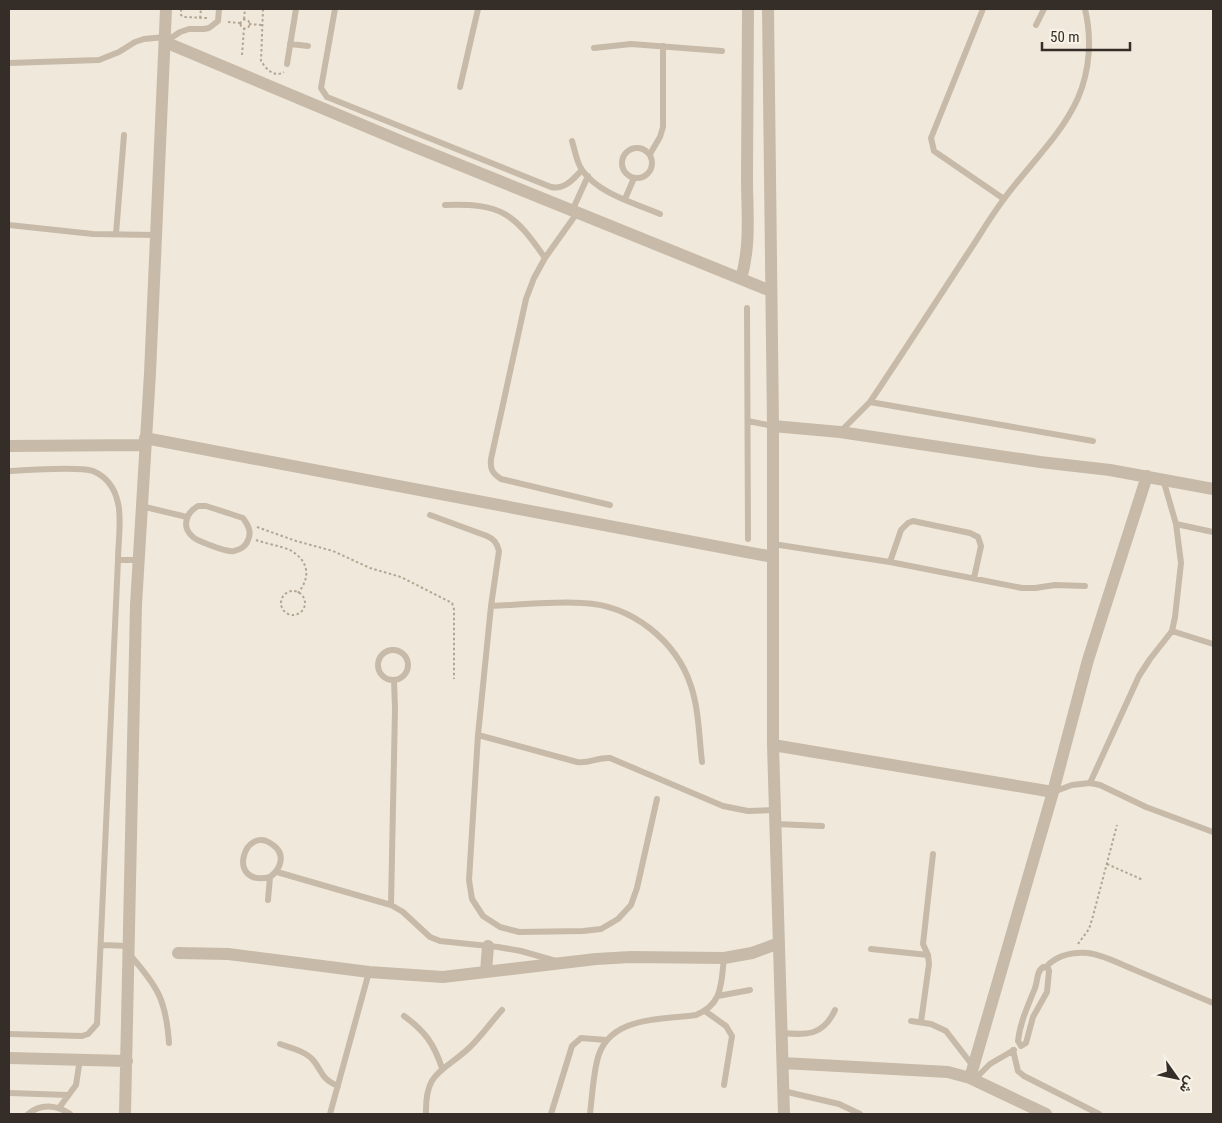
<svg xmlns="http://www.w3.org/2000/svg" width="1222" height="1123" viewBox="0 0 1222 1123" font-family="'Roboto Condensed',Vazirmatn,sans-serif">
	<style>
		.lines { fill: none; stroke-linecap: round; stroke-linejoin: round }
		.path { stroke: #b4a592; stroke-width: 2; stroke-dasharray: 2.5 2.5; stroke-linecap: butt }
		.service { stroke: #c8baa8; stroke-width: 6 }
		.minor { stroke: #c8baa8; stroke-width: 12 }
	</style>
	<rect width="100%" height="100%" fill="#f0e9db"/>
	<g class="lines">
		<!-- path -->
		<path class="path" d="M 181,9 L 181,15 L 184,17 L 207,18
			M 263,9 L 261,61 C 266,69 274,78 284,72
			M 200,18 L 201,9
			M 244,19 L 245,9
			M240.5 24a4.5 4.5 0 1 1 9 0a4.5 4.5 0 1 1-9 0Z
			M 228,22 L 240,23
			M 249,24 L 262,25
			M 242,55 L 244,28
			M 257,527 L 296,541 L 333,551 L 370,568 L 401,577 L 452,603 L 454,609 L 454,679
			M 256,540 C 267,544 281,546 290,550 C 309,561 311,577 298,593
			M281 603a12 12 0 1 1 24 0a12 12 0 1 1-24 0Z
			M 1107,864 L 1143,880
			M 1078,944 L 1089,929 L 1093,916 L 1117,825"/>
		<!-- service -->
		<path class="service" d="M 335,9 L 321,88 L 327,97 L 551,187 C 565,190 573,179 582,170
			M 983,9 L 931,138 L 934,151 L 1004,199
			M 1036,25 L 1044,9
			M 165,42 L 180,32 L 189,29 L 204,29 L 209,28 L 218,21 L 219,9
			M 290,44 L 308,46
			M 594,48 L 631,44 L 722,51
			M 9,63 L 99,60 L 119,52 L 135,42 L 144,39 L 165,37
			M 287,64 L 296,9
			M 460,87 L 478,9
			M 572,141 C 575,150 576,161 582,170 C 599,194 634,203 660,214
			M622 163a15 15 0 1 1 30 0a15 15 0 1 1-30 0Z
			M 650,154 L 660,137 L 663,127 L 663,46
			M 625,199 L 634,178
			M 445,205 C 501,203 514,213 545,258
			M 572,211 L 588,176
			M 577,213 L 545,258 L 534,278 L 526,299 L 491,459 C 490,469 492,473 501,479 L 610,505
			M 9,225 L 93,234 L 155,235
			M 116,234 L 124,135
			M 747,308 L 748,539
			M 870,402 L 1093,441
			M 748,421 L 773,426
			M 841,431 L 870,402 C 903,353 935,303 968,253 C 980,235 991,216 1004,199 C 1028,166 1061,136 1078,98 C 1090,70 1092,38 1085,9
			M 9,471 C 28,470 78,466 93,471 C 107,477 115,489 118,503 C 122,519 118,543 118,560 L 97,1024 L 88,1034 L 82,1036 L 9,1034
			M 141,506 L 187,517
			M 198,506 L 206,506 L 243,518 C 248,525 252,532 248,540 C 246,546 240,550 234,551 C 227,552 221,549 215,547 C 208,544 199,542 193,537 C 181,527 186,513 198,506 Z
			M 430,515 L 487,536 C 494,539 497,543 499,551 L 491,606 L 478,735 L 469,880 L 472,899 L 483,916 L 500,927 L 519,932 L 583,931 L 601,929 L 618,919 L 631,905 L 637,888 L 657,799
			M 1176,524 L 1213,532
			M 773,544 L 890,562 L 1022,588 L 1035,588 L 1055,585 L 1085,586
			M 118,560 L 138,560
			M 890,562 L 901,530 L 908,523 L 913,521 L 970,533 L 978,537 L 981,546 L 974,578
			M 491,606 C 521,605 552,601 583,603 C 631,605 676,640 691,686 C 699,710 699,737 702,762
			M 1172,631 L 1213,644
			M378 665a15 15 0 1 1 30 0a15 15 0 1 1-30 0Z
			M 478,735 L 577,762 C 589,764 598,757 610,758 L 723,806 L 748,811 L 775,810
			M 1090,783 L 1139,676 L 1150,659 L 1172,631 L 1175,617 L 1181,563 L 1176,524 L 1163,479
			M 1053,792 L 1072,785 L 1090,783 L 1100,785 L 1146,807 L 1213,832
			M 776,824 L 822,826
			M 277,872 L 391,905 L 403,912 L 430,937 L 440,941 L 498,947 L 521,951 L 556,961
			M 268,900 L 270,877 C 281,869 286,854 273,845 C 244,822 225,888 270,877
			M 391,905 L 395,709 L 394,680
			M 102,945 L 129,946
			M 871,949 L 928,955
			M 130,955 C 158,987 166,1000 169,1043
			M 1043,967 L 1048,968 L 1049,971 L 1047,992 L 1033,1017 L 1026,1043 L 1021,1046 L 1018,1041 C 1020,1022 1028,1006 1035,988 C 1038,981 1036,972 1043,967 Z
			M 1046,967 C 1057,955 1072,952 1088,953 C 1104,955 1120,964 1135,970 C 1161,981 1187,992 1213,1003
			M 718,996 L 750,990
			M 705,1011 L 726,1026 L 732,1036 L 724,1085
			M 404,1016 C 425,1031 434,1044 442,1068
			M 911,1021 L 931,1024 L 946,1031 L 973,1066
			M 921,1022 L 929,964 L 928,955 L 923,944 L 933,854
			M 782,1033 C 807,1035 823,1036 835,1010
			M 280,1044 C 291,1048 305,1051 313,1060 C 323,1072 321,1079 338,1086
			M 1013,1050 L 1018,1071 L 1024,1076 L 1099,1114
			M 974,1080 L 990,1064 L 1014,1050
			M 783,1091 L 839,1104 L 860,1114
			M 9,1093 L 68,1095
			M 59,1108 L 76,1085 L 80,1059
			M 28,1114 C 41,1103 57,1105 70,1114
			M 330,1114 L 369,972
			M 426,1114 C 425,1071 442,1073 469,1048 C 481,1037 491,1022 502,1010
			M 551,1114 L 572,1046 L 581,1038 L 606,1040
			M 590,1114 C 592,1097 593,1078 597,1061 C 607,1016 659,1020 696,1015 C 723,1004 721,984 724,958"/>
		<!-- minor -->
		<path class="minor" d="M 768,9 L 773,426 L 773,745 L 784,1114
			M 165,42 L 403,142 L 771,291
			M 741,279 C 751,244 747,212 747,177 C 747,121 748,65 748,9
			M 773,426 L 840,432 L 1040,462 L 1110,470 L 1213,489
			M 145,438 L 773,557
			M 9,446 L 145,445
			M 773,745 L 1053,792
			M 178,953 L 228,954 L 369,972 L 443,977 L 596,959 L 631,957 L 724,958 L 752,953 L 779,943
			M 486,972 L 488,946
			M 9,1058 L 127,1061
			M 783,1063 L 948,1072 L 970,1078 L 1046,1114
			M 970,1078 L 1053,792 L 1088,660 L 1147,476
			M 125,1114 L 136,605 L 150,373 L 166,9"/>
	</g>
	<!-- border -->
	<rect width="1222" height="1123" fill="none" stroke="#352d28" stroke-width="20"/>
	<!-- north arrow -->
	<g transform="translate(1177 1078) rotate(123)" stroke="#f8f3e7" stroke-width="4" paint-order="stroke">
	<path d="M0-4L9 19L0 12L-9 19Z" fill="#352d28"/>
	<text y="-8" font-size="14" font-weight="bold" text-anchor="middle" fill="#352d28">ش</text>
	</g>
	<!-- scale -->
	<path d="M1042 42v8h88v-8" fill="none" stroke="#352d28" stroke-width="2.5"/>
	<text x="1050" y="42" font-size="15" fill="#352d28" stroke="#f8f3e7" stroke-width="4" paint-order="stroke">50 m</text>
</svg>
